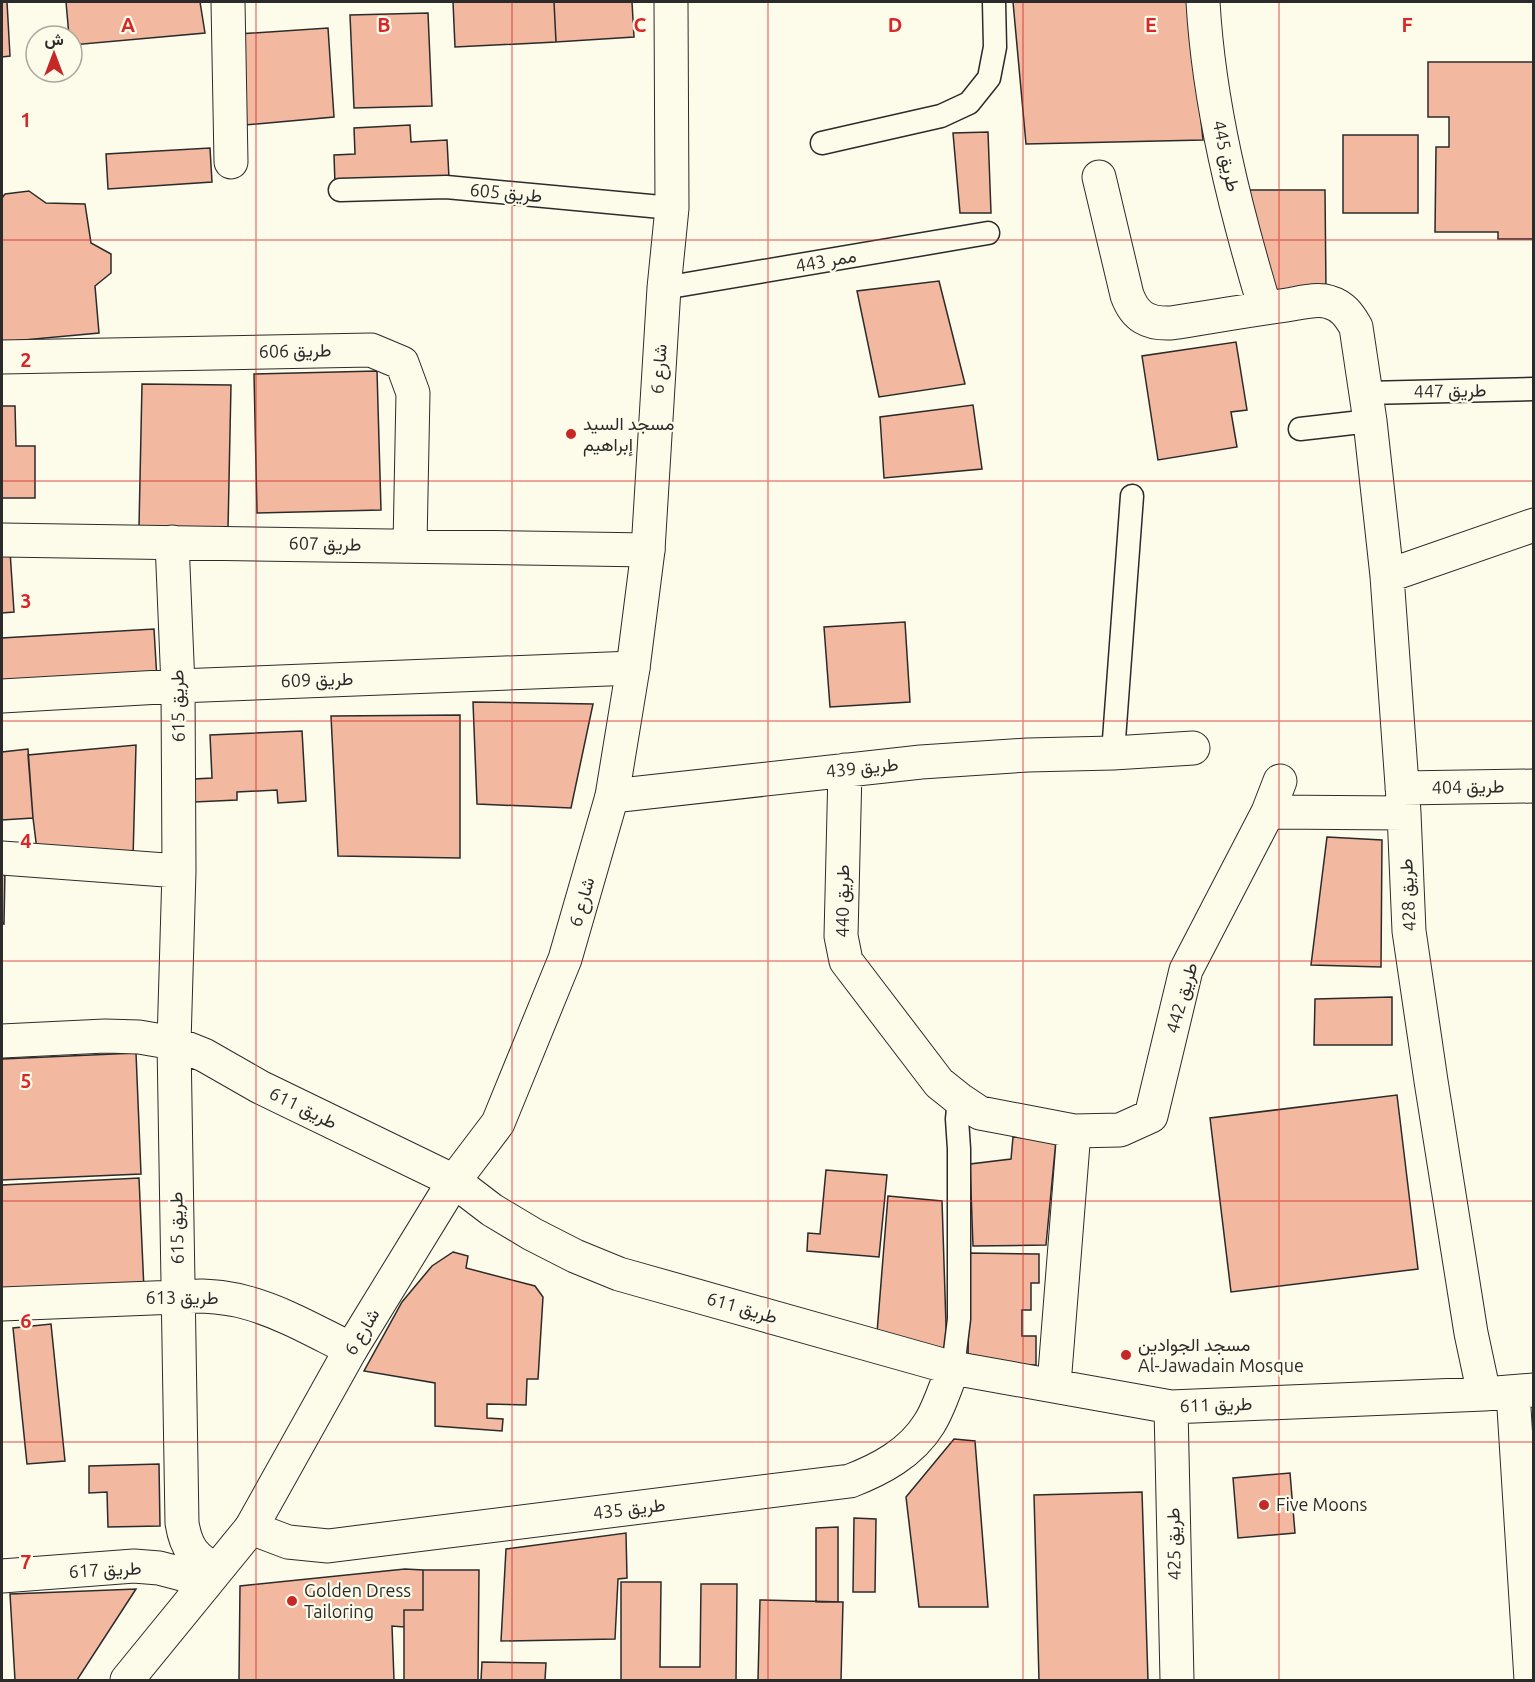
<svg xmlns="http://www.w3.org/2000/svg" width="1535" height="1682" viewBox="0 0 1535 1682" font-family="Ubuntu,Vazirmatn,sans-serif">
	<style>
		.building { fill: #f2b8a0; stroke: #2b2b2b; stroke-width: 1.5 }
		.lines { fill: none; stroke-linecap: round; stroke-linejoin: round }
		.lane-casing { stroke: #2b2b2b; stroke-width: 25 }
		.street-casing { stroke: #2b2b2b; stroke-width: 35 }
		.secondary-casing { stroke: #2b2b2b; stroke-width: 35 }
		.lane { stroke: #fdfbea; stroke-width: 22 }
		.street { stroke: #fdfbea; stroke-width: 33 }
		.secondary { stroke: #fdfbea; stroke-width: 33 }
		.grid { fill: none; stroke: #d62828; stroke-width: 1.5; stroke-opacity: 0.55 }
		.poi-dot { fill: #c62828; stroke: #fdfbea; stroke-width: 2 }
		.labels { text-anchor: middle; stroke-width: 4.5; stroke-linejoin: round; paint-order: stroke }
		.street-label { font-size: 18px; fill: #2b2b2b; stroke: #fdfbea }
		.poi-label { font-size: 18px; fill: #2b2b2b; stroke: #fdfbea; text-anchor: start }
		.grid-label { font-size: 20px; text-anchor: middle; font-weight: bold; fill: #d62828; stroke: #fdfbea; stroke-width: 4.5; stroke-linejoin: round; paint-order: stroke }
	</style>
	<rect width="100%" height="100%" fill="#fdfbea"/>
	<!-- building -->
	<path class="building" d="M 2,2 L 7,2 L 10,56 L 2,57 Z
		M 66,2 L 200,2 L 205,33 L 72,45 L 72,36 L 69,36 Z
		M 453,2 L 554,2 L 556,42 L 455,47 Z
		M 554,2 L 632,2 L 634,37 L 556,42 Z
		M 1013,2 L 1189,2 L 1203,140 L 1026,144 Z
		M 428,13 L 432,106 L 354,108 L 350,15 Z
		M 328,28 L 334,117 L 245,125 L 238,34 Z
		M 1428,62 L 1534,62 L 1534,239 L 1498,239 L 1498,232 L 1435,232 L 1436,147 L 1449,147 L 1449,117 L 1428,117 Z
		M 410,125 L 411,142 L 447,140 L 449,178 L 335,184 L 334,155 L 355,154 L 354,128 Z
		M 988,132 L 991,213 L 960,213 L 953,133 Z
		M 1343,135 L 1418,135 L 1418,213 L 1343,213 Z
		M 210,148 L 212,182 L 108,189 L 106,154 Z
		M 1235,190 L 1325,190 L 1326,290 L 1266,290 Z
		M 29,191 L 46,203 L 85,204 L 91,243 L 111,254 L 111,273 L 95,286 L 99,333 L 2,342 L 2,198 L 5,194 Z
		M 939,281 L 965,384 L 879,397 L 857,291 Z
		M 1236,342 L 1247,410 L 1231,412 L 1237,447 L 1158,460 L 1142,356 Z
		M 377,371 L 381,510 L 257,513 L 254,374 Z
		M 142,384 L 231,385 L 228,529 L 139,527 Z
		M 973,405 L 982,469 L 884,478 L 880,417 Z
		M 2,406 L 15,406 L 16,446 L 35,446 L 35,498 L 2,498 Z
		M 10,551 L 14,612 L 2,613 L 2,552 Z
		M 905,622 L 910,702 L 830,707 L 824,627 Z
		M 154,629 L 157,680 L 2,689 L 2,638 Z
		M 473,702 L 593,704 L 571,808 L 477,804 Z
		M 460,715 L 460,858 L 338,856 L 331,716 Z
		M 302,731 L 306,801 L 278,803 L 277,790 L 237,792 L 237,800 L 194,802 L 194,779 L 212,778 L 210,735 Z
		M 136,745 L 133,859 L 38,858 L 33,818 L 28,755 Z
		M 28,749 L 33,818 L 2,820 L 2,752 Z
		M 1327,837 L 1382,840 L 1381,967 L 1311,965 Z
		M 2,869 L 5,869 L 4,924 L 2,923 Z
		M 1392,997 L 1392,1045 L 1314,1045 L 1315,999 Z
		M 136,1053 L 141,1174 L 2,1180 L 2,1059 Z
		M 1397,1095 L 1418,1269 L 1231,1292 L 1210,1118 Z
		M 1013,1137 L 1056,1140 L 1046,1245 L 973,1246 L 970,1164 L 1011,1159 Z
		M 826,1170 L 887,1175 L 879,1257 L 807,1251 L 808,1233 L 820,1234 Z
		M 139,1178 L 144,1290 L 2,1297 L 2,1185 Z
		M 888,1196 L 942,1201 L 947,1356 L 876,1345 Z
		M 453,1252 L 468,1256 L 466,1268 L 535,1286 L 543,1297 L 538,1379 L 527,1379 L 526,1405 L 487,1404 L 487,1418 L 503,1419 L 502,1431 L 435,1426 L 435,1383 L 364,1371 L 402,1302 L 432,1266 Z
		M 969,1253 L 1039,1254 L 1039,1283 L 1031,1283 L 1031,1310 L 1022,1310 L 1022,1336 L 1036,1336 L 1036,1365 L 968,1364 Z
		M 51,1324 L 65,1461 L 27,1464 L 13,1328 Z
		M 954,1439 L 975,1441 L 988,1607 L 919,1607 L 906,1497 Z
		M 159,1464 L 160,1526 L 108,1527 L 107,1492 L 89,1493 L 89,1466 Z
		M 1290,1473 L 1295,1533 L 1238,1538 L 1233,1478 Z
		M 1142,1492 L 1148,1680 L 1039,1680 L 1034,1495 Z
		M 854,1518 L 876,1519 L 875,1592 L 853,1592 Z
		M 838,1527 L 838,1602 L 816,1602 L 816,1528 Z
		M 626,1533 L 627,1578 L 618,1579 L 615,1639 L 501,1641 L 506,1549 Z
		M 405,1569 L 423,1570 L 423,1610 L 404,1610 L 404,1627 L 392,1626 L 394,1680 L 239,1680 L 240,1586 Z
		M 423,1570 L 479,1570 L 478,1680 L 404,1680 L 404,1610 L 423,1610 Z
		M 621,1582 L 661,1582 L 660,1667 L 700,1667 L 701,1584 L 737,1584 L 736,1680 L 621,1680 Z
		M 136,1589 L 77,1680 L 15,1680 L 10,1594 Z
		M 760,1600 L 843,1602 L 841,1680 L 758,1680 Z
		M 482,1662 L 546,1663 L 545,1680 L 481,1680 Z"/>
	<g class="lines">
		<!-- lane casing -->
		<g class="lane-casing">
			<path id="lane" d="M 822,143 L 941,116 L 969,103 L 989,78 L 995,47 L 994,2
				M 340,190 L 446,187 L 672,208
				M 664,288 L 988,233
				M 1366,393 L 1534,389
				M 1300,429 L 1370,421
				M 1113,753 L 1132,496
				M 953,1368 L 959,1319 L 959,1149 L 957,1119 L 959,1099"/>
		</g>
		<!-- street casing -->
		<g class="street-casing">
			<path id="street" d="M 228,2 L 231,162
				M 1203,2 C 1209,106 1235,208 1265,308
				M 1099,177 L 1127,295 C 1135,317 1148,324 1171,323 C 1210,317 1249,310 1287,305 C 1300,303 1317,298 1329,302 C 1343,306 1349,315 1356,327 L 1370,421 L 1387,576 L 1404,813 L 1409,931 L 1431,1081 L 1471,1333 L 1484,1394
				M 2,357 L 371,350 L 402,363 L 413,393 L 410,545
				M 2,540 L 648,550
				M 172,542 L 178,686 L 179,871 L 174,1043 L 182,1523 C 186,1548 194,1558 216,1570
				M 1387,576 L 1534,525
				M 2,696 L 178,686 L 633,668
				M 845,770 L 841,936 L 846,961 L 939,1083 L 959,1099 L 980,1113 L 1074,1131 L 1120,1130 L 1151,1116 L 1186,970 L 1268,812 L 1280,781
				M 1402,788 L 1534,786
				M 612,796 L 921,762 L 1028,755 L 1113,753 L 1193,748
				M 1268,812 L 1404,813
				M 2,858 L 179,871
				M 2,1041 L 105,1036 L 139,1037 L 174,1043 L 204,1055 L 260,1087 L 454,1181 L 492,1210 L 532,1234 L 575,1256 L 619,1274 L 953,1368 L 1171,1407 L 1484,1394 L 1534,1390
				M 2,1304 L 202,1296 C 218,1297 233,1298 248,1303 C 284,1313 318,1333 351,1349
				M 1054,1385 L 1074,1131
				M 1513,1392 L 1531,1680
				M 1171,1407 L 1177,1680
				M 251,1528 L 288,1542 L 328,1546 L 850,1481 C 881,1469 911,1453 929,1424 C 939,1409 946,1385 953,1368
				M 2,1576 L 134,1566 L 159,1568 L 182,1574 L 205,1584"/>
		</g>
		<!-- secondary casing -->
		<g class="secondary-casing">
			<path id="secondary" d="M 127,1680 L 251,1528 L 351,1349 L 454,1181 L 498,1123 L 565,959 L 612,796 L 633,668 L 648,550 L 664,288 L 672,208 L 671,2"/>
		</g>
		<!-- lane -->
		<use href="#lane" class="lane"/>
		<!-- street -->
		<use href="#street" class="street"/>
		<!-- secondary -->
		<use href="#secondary" class="secondary"/>
	</g>
	<!-- grid -->
	<path class="grid" d="M 256,2 L 256,1680M 512,2 L 512,1680M 768,2 L 768,1680M 1023,2 L 1023,1680M 1279,2 L 1279,1680M 2,240 L 1534,240M 2,481 L 1534,481M 2,721 L 1534,721M 2,961 L 1534,961M 2,1201 L 1534,1201M 2,1442 L 1534,1442"/>
	<!-- markers -->
	<g class="poi-dot">
		<circle cx="571" cy="434" r="6"/>
		<circle cx="1126" cy="1355" r="6"/>
		<circle cx="1264" cy="1505" r="6"/>
		<circle cx="292" cy="1601" r="6"/>
	</g>
	<g class="labels">
		<!-- street labels -->
		<g class="street-label">
			<text transform="translate(1226 156) rotate(78)" y="6">طريق 445</text>
			<text transform="translate(506 193) rotate(5)" y="6">طريق 605</text>
			<text transform="translate(826 261) rotate(-10)" y="6">ممر 443</text>
			<text transform="translate(295 351) rotate(-1)" y="6">طريق 606</text>
			<text transform="translate(659 369) rotate(-86)" y="6">شارع 6</text>
			<text transform="translate(1450 391) rotate(-1)" y="6">طريق 447</text>
			<text transform="translate(325 544) rotate(1)" y="6">طريق 607</text>
			<text transform="translate(317 680) rotate(-2)" y="6">طريق 609</text>
			<text transform="translate(178 706) rotate(-91)" y="6">طريق 615</text>
			<text transform="translate(862 768) rotate(-6)" y="6">طريق 439</text>
			<text transform="translate(1468 787) rotate(-1)" y="6">طريق 404</text>
			<text transform="translate(1408 895) rotate(-93)" y="6">طريق 428</text>
			<text transform="translate(843 901) rotate(-90)" y="6">طريق 440</text>
			<text transform="translate(582 902) rotate(-74)" y="6">شارع 6</text>
			<text transform="translate(1182 998) rotate(-74)" y="6">طريق 442</text>
			<text transform="translate(303 1108) rotate(26)" y="6">طريق 611</text>
			<text transform="translate(177 1228) rotate(-91)" y="6">طريق 615</text>
			<text x="182" y="1304">طريق 613</text>
			<text transform="translate(742 1308) rotate(16)" y="6">طريق 611</text>
			<text transform="translate(362 1332) rotate(-59)" y="6">شارع 6</text>
			<text transform="translate(1216 1405) rotate(-2)" y="6">طريق 611</text>
			<text transform="translate(629 1509) rotate(-7)" y="6">طريق 435</text>
			<text transform="translate(1174 1544) rotate(-91)" y="6">طريق 425</text>
			<text transform="translate(105 1570) rotate(-3)" y="6">طريق 617</text>
		</g>
		<!-- poi labels -->
		<g class="poi-label">
			<text x="583" y="430">مسجد السيد<tspan x="583" dy="21">إبراهيم</tspan></text>
			<text x="1138" y="1351">مسجد الجوادين<tspan x="1138" dy="21">Al-Jawadain Mosque</tspan></text>
			<text x="1276" y="1511">Five Moons</text>
			<text x="304" y="1597">Golden Dress<tspan x="304" dy="21">Tailoring</tspan></text>
		</g>
	</g>
	<g class="grid-label">
		<text x="128" y="32">A</text>
		<text x="384" y="32">B</text>
		<text x="640" y="32">C</text>
		<text x="895" y="32">D</text>
		<text x="1151" y="32">E</text>
		<text x="1407" y="32">F</text>
		<text x="26" y="127">1</text>
		<text x="26" y="367">2</text>
		<text x="26" y="608">3</text>
		<text x="26" y="848">4</text>
		<text x="26" y="1088">5</text>
		<text x="26" y="1328">6</text>
		<text x="26" y="1569">7</text>
	</g>
	<!-- border -->
	<rect width="1535" height="1682" fill="none" stroke="#2b2b2b" stroke-width="6"/>
	<!-- north arrow -->
	<g transform="translate(54 54)"><circle r="28" fill="#fdfbea" stroke="#a9a89e" stroke-width="1.5"/>
	<path d="M0-4.5L10 22L0 15L-10 22Z" fill="#c62828"/>
	<text y="-9" font-size="16" font-weight="bold" text-anchor="middle" fill="#2b2b2b">ش</text>
	</g>
</svg>
